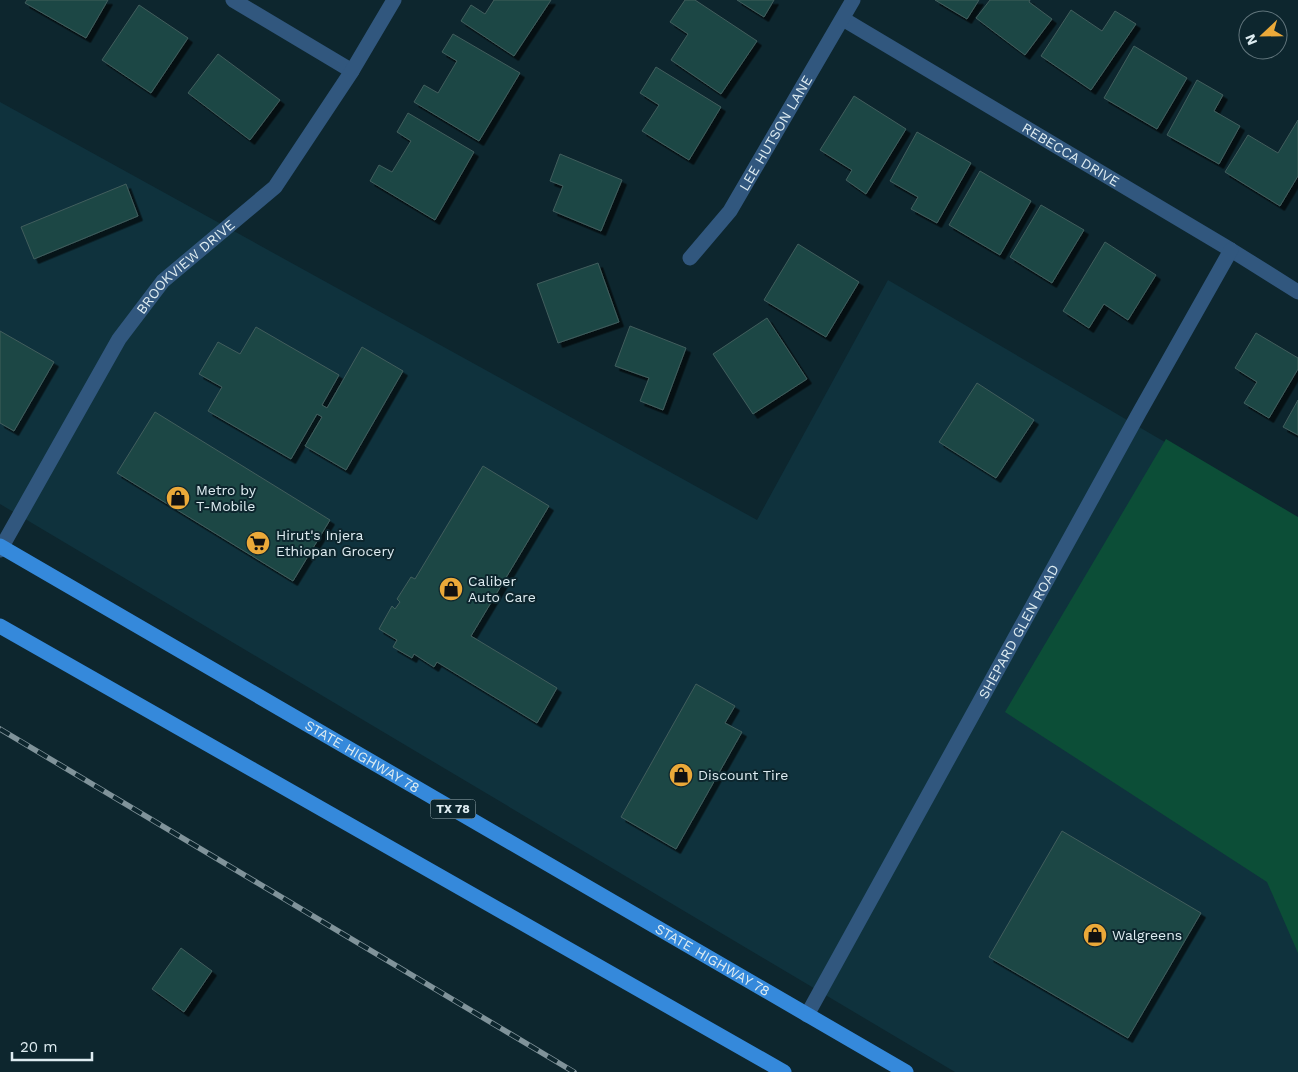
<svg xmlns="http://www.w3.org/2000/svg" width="1298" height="1072" viewBox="0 0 1298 1072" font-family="'Work Sans',sans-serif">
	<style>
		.built { fill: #0f323d }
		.green { fill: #0c4e37 }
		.building { fill: #1e4645; stroke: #415e5d; filter: url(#shadow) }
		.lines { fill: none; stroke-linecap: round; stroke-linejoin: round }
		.minor { stroke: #31577e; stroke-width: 15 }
		.major { stroke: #3589db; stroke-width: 15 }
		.rail-casing { stroke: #80939a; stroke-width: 5.5 }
		.rail { stroke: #0d262e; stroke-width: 4; stroke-dasharray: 11; stroke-linecap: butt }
		.labels { text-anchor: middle; stroke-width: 4; stroke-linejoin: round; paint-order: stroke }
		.shield { fill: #0d262e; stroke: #9fb1b6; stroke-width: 1 }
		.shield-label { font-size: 12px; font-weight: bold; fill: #deecf1 }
		.street-label { font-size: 14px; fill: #deecf1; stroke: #0d262e }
		.poi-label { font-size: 14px; fill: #deecf1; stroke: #0d262e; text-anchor: start }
	</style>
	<defs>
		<filter id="shadow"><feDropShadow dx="4.5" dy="4.5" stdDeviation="0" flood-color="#0009"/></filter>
	</defs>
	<rect width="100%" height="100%" fill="#0d262e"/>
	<!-- built -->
	<path class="built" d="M 0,102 L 757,520 L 888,280 L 1298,520 L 1298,1072 L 955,1072 L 0,504 Z"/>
	<!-- green -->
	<path class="green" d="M 1166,439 L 1298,517 L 1298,953 L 1267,882 L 1005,712 Z"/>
	<!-- building -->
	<path class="building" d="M 27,0 L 108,0 L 86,38 L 25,3 Z
		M 494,0 L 551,0 L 514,56 L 461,21 L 471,5 L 485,14 Z
		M 685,0 L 695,0 L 757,41 L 721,94 L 671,60 L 688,34 L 670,22 Z
		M 737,0 L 774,0 L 764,17 Z
		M 935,0 L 979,0 L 967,19 Z
		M 990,0 L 1030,0 L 1029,2 L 1052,19 L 1025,55 L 976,18 Z
		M 139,5 L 188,38 L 151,93 L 102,60 Z
		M 1071,10 L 1102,31 L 1115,11 L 1136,24 L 1091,90 L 1041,56 Z
		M 453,34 L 520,73 L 479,141 L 414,102 L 424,85 L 438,93 L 457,61 L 442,52 Z
		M 1134,46 L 1187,78 L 1157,129 L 1104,98 Z
		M 218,54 L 280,100 L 250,140 L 188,93 Z
		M 656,67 L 721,107 L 689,160 L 642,131 L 659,105 L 640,93 Z
		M 1197,80 L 1223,95 L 1214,111 L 1240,126 L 1219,164 L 1167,135 Z
		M 854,96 L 906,129 L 866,194 L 846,180 L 852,170 L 820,150 Z
		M 408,113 L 474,152 L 435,220 L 370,181 L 379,165 L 392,172 L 411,141 L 397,132 Z
		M 1298,120 L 1298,176 L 1280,206 L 1225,172 L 1248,135 L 1278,153 Z
		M 917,132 L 971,163 L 937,223 L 911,209 L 918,197 L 890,181 Z
		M 560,154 L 622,180 L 601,231 L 553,211 L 563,186 L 550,181 Z
		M 980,171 L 1031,201 L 1000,255 L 949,225 Z
		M 126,184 L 138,216 L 34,259 L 21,227 Z
		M 1041,205 L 1084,230 L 1052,283 L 1010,257 Z
		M 1105,242 L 1156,275 L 1128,320 L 1104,304 L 1089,328 L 1063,311 Z
		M 798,244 L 859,282 L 826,337 L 764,300 Z
		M 598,263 L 619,322 L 558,343 L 537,284 Z
		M 767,318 L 807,379 L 753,414 L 713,354 Z
		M 630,326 L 686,348 L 663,410 L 640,401 L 649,378 L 615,366 Z
		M 256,327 L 339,375 L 322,405 L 327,408 L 362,347 L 403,371 L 346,470 L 305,446 L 322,417 L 317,414 L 291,459 L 208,411 L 222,387 L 199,374 L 218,342 L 240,354 Z
		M 0,331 L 54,362 L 14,431 L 0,423 Z
		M 1256,333 L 1298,358 L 1298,369 L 1269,418 L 1244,403 L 1257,382 L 1235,368 Z
		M 977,383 L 1034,420 L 996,478 L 939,442 Z
		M 1298,400 L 1298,435 L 1283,427 Z
		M 155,412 L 330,520 L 293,581 L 117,473 Z
		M 483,466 L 549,506 L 471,636 L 557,688 L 537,723 L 437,662 L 434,667 L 414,654 L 412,658 L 393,647 L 397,640 L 379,629 L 392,606 L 395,609 L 400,602 L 397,599 L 411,577 L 415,579 Z
		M 696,684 L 735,706 L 725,723 L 742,732 L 676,849 L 621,817 Z
		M 1062,831 L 1201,913 L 1128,1038 L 989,957 Z
		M 181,948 L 212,971 L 184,1012 L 152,989 Z"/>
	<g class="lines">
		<!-- minor -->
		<g class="minor">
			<path d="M 233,0 L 352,71"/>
			<path id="s1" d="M 843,19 L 1231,250 L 1298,292"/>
			<path id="s2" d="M 690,258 L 730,211 L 853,0"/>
			<path id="s3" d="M 0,550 L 119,339 L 163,281 L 275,187 L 352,71 L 394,0"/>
			<path id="s4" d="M 807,1015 L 1139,413 L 1231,250"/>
		</g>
		<!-- major -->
		<g class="major">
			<path id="s5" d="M 0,546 L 906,1072"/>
			<path d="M 0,626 L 784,1072"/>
		</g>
		<!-- rail casing -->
		<g class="rail-casing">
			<path id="rail" d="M 0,729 L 574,1072"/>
		</g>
		<!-- rail -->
		<use href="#rail" class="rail"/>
	</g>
	<!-- icons -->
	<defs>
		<g id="shop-disc" transform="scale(1.25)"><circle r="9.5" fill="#eba939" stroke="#0d262e"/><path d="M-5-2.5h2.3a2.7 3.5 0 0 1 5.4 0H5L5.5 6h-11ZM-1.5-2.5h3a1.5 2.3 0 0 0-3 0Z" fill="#111"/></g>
		<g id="supermarket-disc" transform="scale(1.25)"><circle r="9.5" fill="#eba939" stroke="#0d262e"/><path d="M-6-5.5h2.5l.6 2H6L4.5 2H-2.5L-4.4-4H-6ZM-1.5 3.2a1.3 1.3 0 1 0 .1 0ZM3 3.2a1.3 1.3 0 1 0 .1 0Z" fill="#111"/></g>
	</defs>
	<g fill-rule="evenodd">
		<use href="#shop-disc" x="178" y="498"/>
		<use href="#supermarket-disc" x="258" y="543"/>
		<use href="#shop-disc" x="451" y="589"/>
		<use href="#shop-disc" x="681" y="775"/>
		<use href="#shop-disc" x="1095" y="935"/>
	</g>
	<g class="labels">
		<!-- shield labels -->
		<rect class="shield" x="430.5" y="799.5" width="45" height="19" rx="4"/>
		<g class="shield-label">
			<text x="453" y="813">TX 78</text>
		</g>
		<!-- street labels -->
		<g class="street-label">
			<text dy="5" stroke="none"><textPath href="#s2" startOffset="152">LEE HUTSON LANE</textPath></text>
			<text dy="5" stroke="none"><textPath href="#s1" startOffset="265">REBECCA DRIVE</textPath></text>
			<text dy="5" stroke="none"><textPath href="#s3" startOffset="341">BROOKVIEW DRIVE</textPath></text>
			<text dy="5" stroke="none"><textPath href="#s4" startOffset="438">SHEPARD GLEN ROAD</textPath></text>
			<text dy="5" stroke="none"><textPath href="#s5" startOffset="419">STATE HIGHWAY 78</textPath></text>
			<text dy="5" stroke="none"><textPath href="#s5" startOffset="824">STATE HIGHWAY 78</textPath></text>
		</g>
		<!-- poi labels -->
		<g class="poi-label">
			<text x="196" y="495">Metro by<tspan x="196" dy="16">T-Mobile</tspan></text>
			<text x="276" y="540">Hirut's Injera<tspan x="276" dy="16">Ethiopan Grocery</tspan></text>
			<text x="468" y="586">Caliber<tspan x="468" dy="16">Auto Care</tspan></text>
			<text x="698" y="780">Discount Tire</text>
			<text x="1112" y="940">Walgreens</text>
		</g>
	</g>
	<!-- north arrow -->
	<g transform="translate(1263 35) rotate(248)"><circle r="24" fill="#0d262e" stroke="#61757c"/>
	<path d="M0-4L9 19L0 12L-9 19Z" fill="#eba939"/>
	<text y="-8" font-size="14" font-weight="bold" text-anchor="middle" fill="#deecf1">N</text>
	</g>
	<!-- scale -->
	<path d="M12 1052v8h80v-8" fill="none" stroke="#deecf1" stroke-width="2.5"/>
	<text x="20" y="1052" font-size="15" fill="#deecf1" stroke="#0d262e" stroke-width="4" paint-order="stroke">20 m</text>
</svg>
